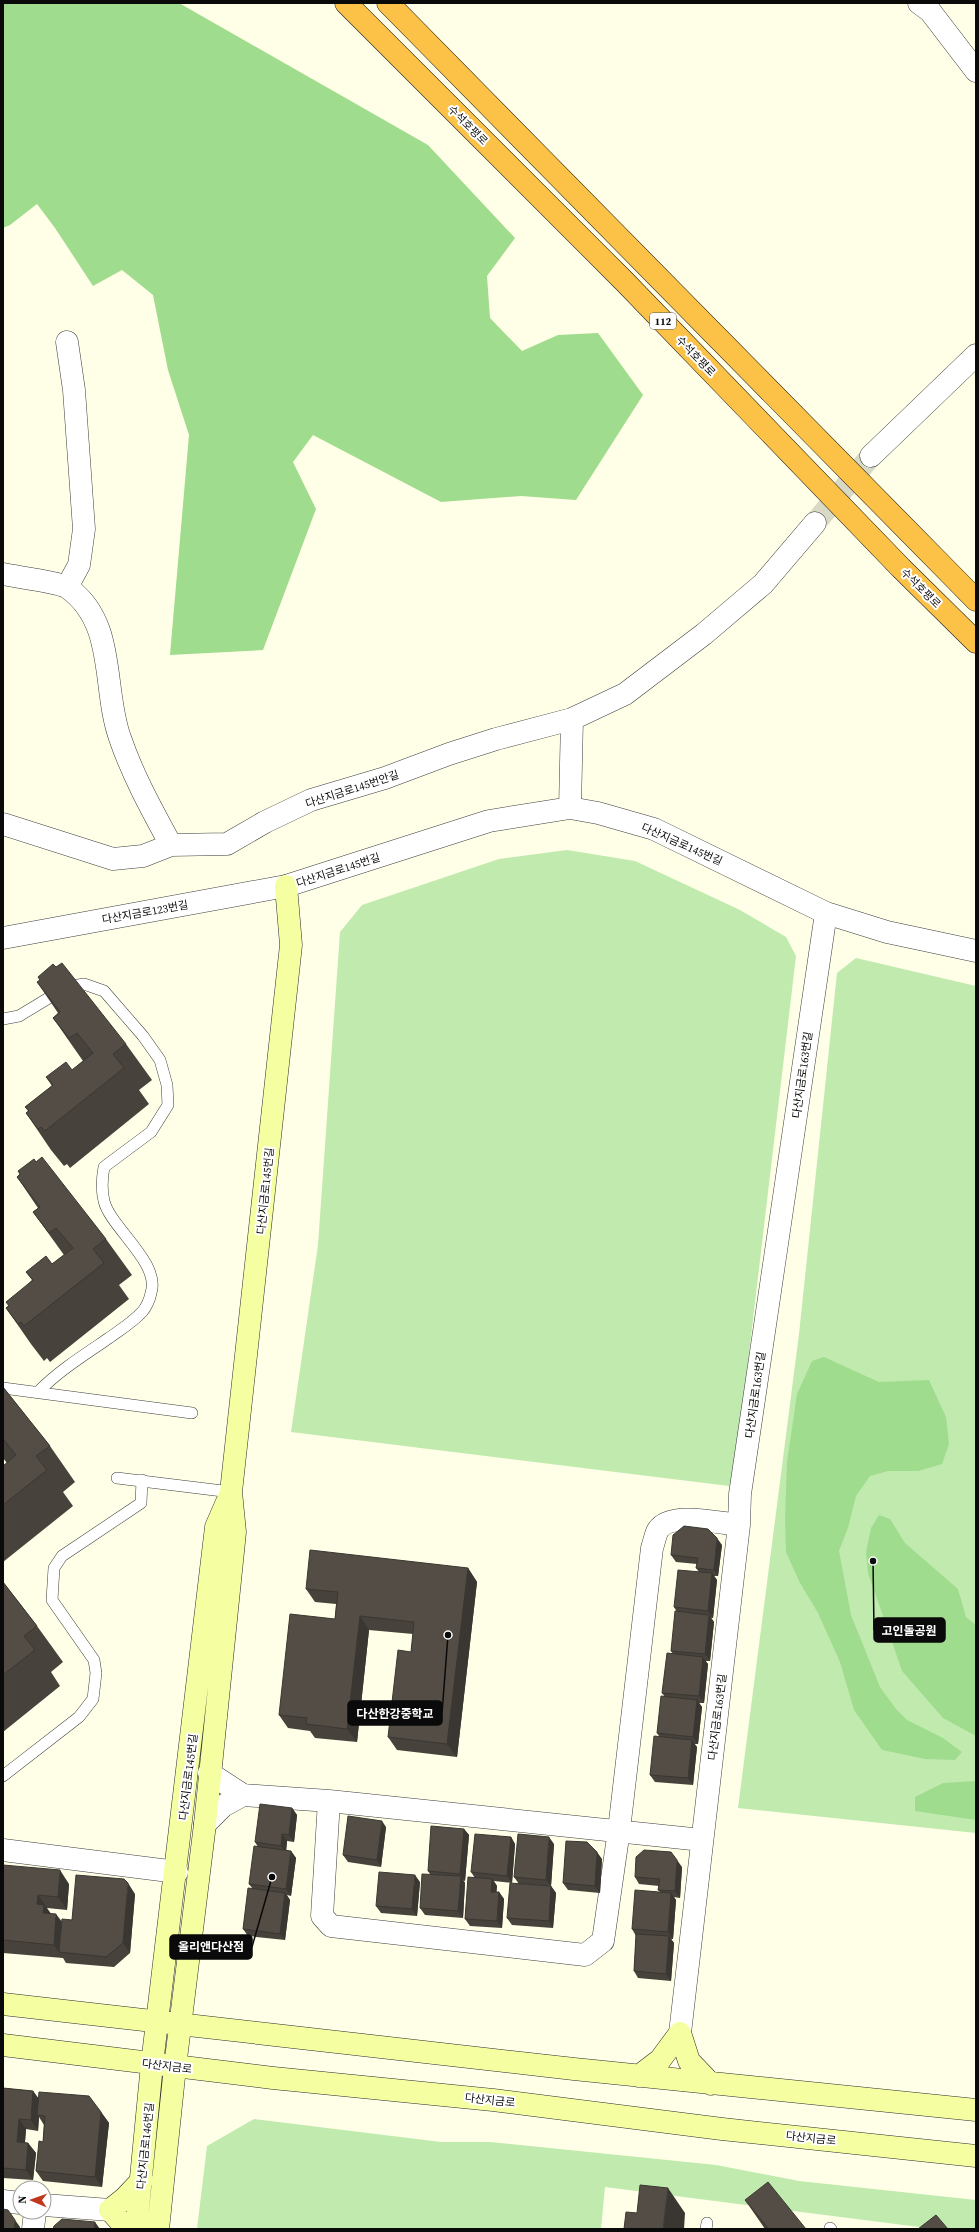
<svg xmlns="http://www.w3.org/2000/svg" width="979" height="2232" viewBox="0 0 979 2232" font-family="'Source Serif 4','Noto Sans KR',serif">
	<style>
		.green { fill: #c1eaaf }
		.forest { fill: #a0dc8e }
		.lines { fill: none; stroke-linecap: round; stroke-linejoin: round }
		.street-tunnel { stroke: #d9dac5; stroke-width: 22; stroke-dasharray: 22 11; stroke-linecap: butt }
		.lane-casing { stroke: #3d3d3d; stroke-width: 12 }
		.street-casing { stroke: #3d3d3d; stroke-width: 23 }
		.secondary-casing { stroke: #2c2c2c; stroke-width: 23 }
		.highway-casing { stroke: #1b1b1b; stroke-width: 23 }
		.lane { stroke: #fff; stroke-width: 11 }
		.street { stroke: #fff; stroke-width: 22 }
		.secondary { stroke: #f5ffa1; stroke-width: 22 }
		.highway { stroke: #fcc147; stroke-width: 22 }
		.wall { fill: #47423c }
		.shaded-wall { fill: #3a3631 }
		.building { fill: #534d46; stroke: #3a3631 }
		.labels { text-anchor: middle; stroke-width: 4; stroke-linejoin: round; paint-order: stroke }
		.shield { fill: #fff; stroke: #545454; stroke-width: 1 }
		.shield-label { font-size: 10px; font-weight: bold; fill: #0a0a0a }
		.street-label { font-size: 11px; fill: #0a0a0a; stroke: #fff }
		.leader { fill: none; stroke: #0a0a0a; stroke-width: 1.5 }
		.callout-dot { fill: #0a0a0a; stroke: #fff; stroke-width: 1.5 }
		.callout { fill: #0a0a0a; stroke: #0a0a0a; stroke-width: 1.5 }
		.callout-label { font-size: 12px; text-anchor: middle; font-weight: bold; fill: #fff }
	</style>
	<rect width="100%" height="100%" fill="#feffe6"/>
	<!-- green -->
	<path class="green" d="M 567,850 L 635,861 L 740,910 L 786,937 L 796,956 L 734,1480 L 729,1486 L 291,1432 L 318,1245 L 340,932 L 362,905 L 499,859 Z
		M 856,958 L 976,986 L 976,1833 L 738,1808 L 799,1334 L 837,973 Z
		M 254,2119 L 441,2142 L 490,2142 L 716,2165 L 799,2181 L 976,2200 L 976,2229 L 935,2229 L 605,2187 L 601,2229 L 197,2229 L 207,2146 Z"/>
	<!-- forest -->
	<path class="forest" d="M 3,3 L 179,3 L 428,145 L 515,238 L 487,276 L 490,318 L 522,351 L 558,335 L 598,333 L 643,395 L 576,500 L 521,496 L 441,502 L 313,435 L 293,462 L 316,509 L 263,650 L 170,655 L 189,435 L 168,370 L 153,295 L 122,270 L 93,286 L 55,228 L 37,204 L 10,225 L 3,228 Z
		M 824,1357 L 879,1382 L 929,1380 L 946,1417 L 949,1444 L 942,1464 L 918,1471 L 888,1471 L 870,1476 L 856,1496 L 848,1528 L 839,1551 L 851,1615 L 880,1687 L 896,1709 L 907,1720 L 943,1738 L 962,1752 L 955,1760 L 925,1759 L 882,1750 L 854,1710 L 840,1662 L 818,1613 L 800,1583 L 786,1552 L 785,1518 L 787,1462 L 797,1394 L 812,1361 Z
		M 879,1515 L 890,1519 L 905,1543 L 958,1589 L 966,1617 L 976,1625 L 976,1736 L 943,1718 L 902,1671 L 868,1573 L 866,1552 L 871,1528 Z
		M 976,1781 L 976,1820 L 915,1811 L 915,1797 L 943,1783 Z"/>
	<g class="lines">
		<!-- street-tunnel -->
		<path class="street-tunnel" d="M 815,523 L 871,456"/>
		<!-- lane casing -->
		<g class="lane-casing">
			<path id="lane" d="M 3,1019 L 19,1016 L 67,987 L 84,984 L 104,991 L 143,1036 L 160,1060 L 167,1085 L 168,1105 L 151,1132 L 104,1167 C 102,1178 101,1189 104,1201 C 110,1227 161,1263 151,1293 C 150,1299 146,1308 142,1312 C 133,1322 120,1330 109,1338 C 84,1355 60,1370 39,1391
				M 3,1388 L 192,1413
				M 117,1478 L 231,1492
				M 3,1776 L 79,1717 L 93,1699 L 96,1673 L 94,1660 L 52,1600 L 54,1568 L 62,1556 L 141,1503 L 142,1480
				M 830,2228 L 831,2229
				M 706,2229 L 707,2223"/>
		</g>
		<!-- street casing -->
		<g class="street-casing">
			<path id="street" d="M 919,3 L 930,11 L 976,71
				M 871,456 L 976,355
				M 3,574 C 16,577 60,582 68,588 C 117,623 102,688 120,738 C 133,776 152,810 171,845
				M 67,587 L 79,565 L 84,529 L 74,390 L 67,342
				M 572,719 L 625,694 L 704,634 L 763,584 L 815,523
				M 3,824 L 113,859 L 143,856 L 171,845 L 227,844 L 265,822 L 311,800 L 385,778 L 449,754 L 496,739 L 572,719 L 570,808
				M 3,938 L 286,886 L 489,821 L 570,808 L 598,813 L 654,829 L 826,913
				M 243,1795 L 329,1801 L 702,1840
				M 329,1801 L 322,1916 L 331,1926 L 585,1955 L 603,1941 L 619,1830 L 652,1548 C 654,1543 655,1535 658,1530 C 670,1511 719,1523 739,1525
				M 205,1824 L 223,1806 L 243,1795 L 209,1773
				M 3,1850 L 177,1872
				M 680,2033 L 739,1525 L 740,1494 L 826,913 L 887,932 L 976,951
				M 3,2201 L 20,2203
				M 44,2205 L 110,2210
				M 33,2229 L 35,2212"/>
		</g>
		<!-- secondary casing -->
		<g class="secondary-casing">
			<path id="secondary" d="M 3,2004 L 574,2069 L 976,2110
				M 3,2045 L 273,2078 L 493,2100 L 722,2129 L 976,2156
				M 639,2076 L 660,2060 L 680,2033 L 689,2061 L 711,2084
				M 127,2229 L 110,2210 L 125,2198 L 142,2180
				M 136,2229 L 152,2064 L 216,1527 L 230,1495
				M 158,2229 L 175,2067 L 205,1824 L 235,1532 L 231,1492 L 291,945 L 286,886"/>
		</g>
		<!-- highway casing -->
		<g class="highway-casing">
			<path id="highway" d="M 346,3 L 624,281 L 901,568 L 976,642
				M 388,3 L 976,600"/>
		</g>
		<!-- lane -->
		<use href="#lane" class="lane"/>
		<!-- street -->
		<use href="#street" class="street"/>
		<!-- secondary -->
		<use href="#secondary" class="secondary"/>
		<!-- highway -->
		<use href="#highway" class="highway"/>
	</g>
	<!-- wall -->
	<path class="wall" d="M 37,982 L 126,1044 L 152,1080 L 139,1090 L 149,1104 L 70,1168 L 67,1164 L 64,1166 L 51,1150 L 26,1113 L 28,1111 L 25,1107 L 52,1086 L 46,1077 L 72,1070 L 83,1061 L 53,1018 L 58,1013 Z
		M 17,1177 L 106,1239 L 132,1275 L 119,1285 L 129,1299 L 50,1362 L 47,1358 L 44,1361 L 31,1344 L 6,1308 L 32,1280 L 26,1272 L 52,1264 L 64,1255 L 33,1212 L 38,1208 Z
		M 3,1387 L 50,1446 L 75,1482 L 63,1492 L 73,1506 L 3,1562 L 3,1466 L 7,1463 L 3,1458 Z
		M 722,1545 L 718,1576 L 714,1576 L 717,1580 L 713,1618 L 711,1618 L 714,1622 L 710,1661 L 705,1661 L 708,1664 L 704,1703 L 699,1703 L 702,1707 L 698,1744 L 694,1744 L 697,1747 L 693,1785 L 655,1782 L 650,1775 L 659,1736 L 657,1733 L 665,1697 L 662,1693 L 673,1654 L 671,1651 L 677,1612 L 674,1607 L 699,1572 L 696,1568 L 697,1564 L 676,1562 L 671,1555 Z
		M 468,1568 L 477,1582 L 457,1757 L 397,1750 L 388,1737 L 411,1652 L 413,1634 L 369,1630 L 357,1742 L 315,1738 L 310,1731 L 288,1728 L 279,1715 L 335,1619 L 336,1604 L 315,1602 L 306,1589 Z
		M 3,1582 L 37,1626 L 63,1662 L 51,1672 L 60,1686 L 3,1732 Z
		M 292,1808 L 297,1815 L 294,1842 L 287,1841 L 286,1851 L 291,1851 L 296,1858 L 291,1896 L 287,1895 L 290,1900 L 285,1940 L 248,1936 L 243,1929 L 252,1888 L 249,1884 L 258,1847 L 255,1842 Z
		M 386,1827 L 381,1867 L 348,1862 L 343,1855 Z
		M 464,1829 L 469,1835 L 465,1881 L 463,1880 L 465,1883 L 463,1918 L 425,1915 L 420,1908 L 430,1874 L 428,1871 Z
		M 511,1837 L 515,1844 L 512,1883 L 494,1881 L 497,1886 L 496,1892 L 499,1892 L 504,1899 L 502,1928 L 470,1926 L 465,1919 L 475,1878 L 471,1872 Z
		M 554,1844 L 551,1886 L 556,1893 L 553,1928 L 512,1925 L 507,1918 L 545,1886 L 519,1884 L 514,1877 Z
		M 602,1859 L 600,1893 L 568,1890 L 563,1883 Z
		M 3,1865 L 69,1884 L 67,1910 L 47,1908 L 47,1910 L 50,1913 L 62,1922 L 72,1920 L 135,1894 L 130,1953 L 114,1967 L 66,1963 L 63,1958 L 3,1953 Z
		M 682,1867 L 680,1898 L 674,1897 L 676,1900 L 673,1939 L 671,1939 L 674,1943 L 671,1981 L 638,1978 L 634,1971 L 636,1936 L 632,1929 L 660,1892 L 658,1890 L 659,1886 L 639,1884 L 635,1877 Z
		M 420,1882 L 417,1916 L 381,1913 L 376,1906 Z
		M 3,2088 L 33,2091 L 39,2099 L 101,2112 L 109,2123 L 102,2187 L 43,2181 L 36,2171 L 43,2142 L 44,2125 L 39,2117 L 38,2131 L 26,2129 L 25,2143 L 28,2143 L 36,2153 L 33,2180 L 3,2178 Z
		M 745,2200 L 806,2229 L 765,2229 Z"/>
	<!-- shaded-wall -->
	<path class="shaded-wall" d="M 717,1538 L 722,1545 L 718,1576 L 714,1570 Z
		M 468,1568 L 477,1582 L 457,1757 L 447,1744 Z
		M 712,1573 L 717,1580 L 713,1618 L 708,1611 Z
		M 709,1615 L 714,1622 L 710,1661 L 705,1654 Z
		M 360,1616 L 369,1630 L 357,1742 L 347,1729 Z
		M 703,1657 L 708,1664 L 704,1703 L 699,1696 Z
		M 697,1700 L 702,1707 L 698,1744 L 693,1737 Z
		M 692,1740 L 697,1747 L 693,1785 L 688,1778 Z
		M 292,1808 L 297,1815 L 294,1842 L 289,1835 Z
		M 382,1821 L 386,1827 L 381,1867 L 377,1860 Z
		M 464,1829 L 469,1835 L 465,1881 L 460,1874 Z
		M 282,1834 L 287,1841 L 286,1853 L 281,1846 Z
		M 511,1837 L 515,1844 L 512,1883 L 507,1876 Z
		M 549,1837 L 554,1844 L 551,1886 L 546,1880 Z
		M 291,1851 L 296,1858 L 291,1896 L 286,1889 Z
		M 597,1852 L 602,1859 L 600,1893 L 595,1886 Z
		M 677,1860 L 682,1867 L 680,1898 L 675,1891 Z
		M 60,1870 L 69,1884 L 67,1910 L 58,1897 Z
		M 415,1875 L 420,1882 L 417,1916 L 412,1909 Z
		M 461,1876 L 465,1883 L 463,1918 L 458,1911 Z
		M 492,1879 L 497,1886 L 496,1899 L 491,1892 Z
		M 128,1883 L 135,1894 L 130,1953 L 123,1943 Z
		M 551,1886 L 556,1893 L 553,1928 L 549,1921 Z
		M 499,1892 L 504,1899 L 502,1928 L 497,1921 Z
		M 285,1893 L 290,1900 L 285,1940 L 280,1934 Z
		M 671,1893 L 676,1900 L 673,1939 L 668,1932 Z
		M 38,1895 L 54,1918 L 53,1926 L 37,1904 Z
		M 56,1914 L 66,1927 L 59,1952 L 63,1958 L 54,1945 Z
		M 669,1936 L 674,1943 L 671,1981 L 666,1974 Z
		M 33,2091 L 40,2101 L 37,2115 L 39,2117 L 38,2131 L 31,2120 Z
		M 101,2112 L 109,2123 L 102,2187 L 95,2177 Z
		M 19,2119 L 26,2129 L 24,2152 L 17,2142 Z
		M 28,2143 L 36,2153 L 33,2180 L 26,2170 Z
		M 668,2188 L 685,2213 L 684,2229 L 663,2229 Z
		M 15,2220 L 20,2227 L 20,2229 L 14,2229 Z
		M 95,2222 L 100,2229 L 94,2229 Z"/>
	<!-- building -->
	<path class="building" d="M 62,963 L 126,1044 L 113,1054 L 124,1068 L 45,1131 L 41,1127 L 38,1129 L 26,1113 L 29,1111 L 25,1107 L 53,1085 L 46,1077 L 66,1062 L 72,1070 L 93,1053 L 77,1033 L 69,1038 L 53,1018 L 60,1012 L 37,982 L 40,980 L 38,977 L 53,964 L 56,967 Z
		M 42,1157 L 106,1239 L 93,1249 L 104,1263 L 24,1326 L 21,1322 L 18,1324 L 6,1308 L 9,1306 L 6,1302 L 33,1280 L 26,1272 L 46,1256 L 52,1264 L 73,1248 L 56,1228 L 49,1233 L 33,1212 L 40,1207 L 17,1177 L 20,1174 L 18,1171 L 34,1159 L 36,1162 Z
		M 3,1387 L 50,1446 L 36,1456 L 47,1470 L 3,1505 L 3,1466 L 16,1455 L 3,1439 Z
		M 684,1526 L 708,1529 L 717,1538 L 714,1570 L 696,1568 L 698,1558 L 671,1555 L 673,1535 Z
		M 310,1550 L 468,1568 L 447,1744 L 388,1737 L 398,1650 L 411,1652 L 414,1622 L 360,1616 L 347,1729 L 306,1724 L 307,1718 L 279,1715 L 290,1614 L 335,1619 L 338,1592 L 306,1589 Z
		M 678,1570 L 712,1573 L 708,1611 L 674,1607 Z
		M 3,1582 L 37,1626 L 24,1636 L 35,1650 L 3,1675 L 3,1636 L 4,1635 L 3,1634 Z
		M 675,1611 L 709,1615 L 705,1654 L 671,1651 Z
		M 667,1653 L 703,1657 L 699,1696 L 662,1693 Z
		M 661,1696 L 697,1700 L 693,1737 L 657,1733 Z
		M 654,1736 L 692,1740 L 688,1778 L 650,1775 Z
		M 260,1804 L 292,1808 L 289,1835 L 282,1834 L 281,1846 L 255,1842 Z
		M 348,1816 L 382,1821 L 377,1860 L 343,1855 Z
		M 431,1826 L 464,1829 L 460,1874 L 428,1871 Z
		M 475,1834 L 511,1837 L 507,1876 L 471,1872 Z
		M 518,1834 L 549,1837 L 546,1880 L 514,1877 Z
		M 566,1841 L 587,1842 L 597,1852 L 595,1886 L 563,1883 Z
		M 254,1846 L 291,1851 L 286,1889 L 249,1884 Z
		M 644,1850 L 671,1852 L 677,1860 L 675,1891 L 658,1890 L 660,1879 L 635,1877 L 636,1857 Z
		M 3,1865 L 60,1870 L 58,1897 L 38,1895 L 37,1904 L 44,1905 L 43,1913 L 56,1914 L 54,1945 L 3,1940 Z
		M 379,1872 L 415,1875 L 412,1909 L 376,1906 Z
		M 422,1874 L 461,1876 L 458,1911 L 420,1908 Z
		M 76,1875 L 124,1879 L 128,1883 L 123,1943 L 106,1957 L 59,1952 L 62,1919 L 72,1920 Z
		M 468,1877 L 492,1879 L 491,1892 L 499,1892 L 497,1921 L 465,1919 Z
		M 510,1883 L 551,1886 L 549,1921 L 507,1918 Z
		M 248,1888 L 285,1893 L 280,1934 L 243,1929 Z
		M 635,1890 L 671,1893 L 668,1932 L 632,1929 Z
		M 636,1934 L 669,1936 L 666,1974 L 634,1971 Z
		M 3,2088 L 33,2091 L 31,2120 L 19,2119 L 17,2142 L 28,2143 L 26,2170 L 3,2168 Z
		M 39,2092 L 89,2096 L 101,2112 L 95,2177 L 36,2171 L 39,2141 L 43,2142 L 45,2116 L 37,2115 Z
		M 768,2182 L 806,2229 L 767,2229 L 768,2228 L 745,2200 Z
		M 640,2185 L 668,2188 L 663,2229 L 624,2229 L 626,2212 L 637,2213 Z
		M 3,2209 L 8,2210 L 15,2220 L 14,2229 L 3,2229 Z
		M 936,2215 L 948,2229 L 918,2229 Z
		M 62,2219 L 95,2222 L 94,2229 L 53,2229 L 54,2226 Z"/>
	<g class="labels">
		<!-- shield labels -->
		<rect class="shield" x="650" y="313" width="26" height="16" rx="3"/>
		<g class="shield-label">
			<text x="663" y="325">112</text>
		</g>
		<!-- street labels -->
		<g class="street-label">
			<text transform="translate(468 125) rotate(45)" y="4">수석호평로</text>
			<text transform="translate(696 356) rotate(46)" y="4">수석호평로</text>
			<text transform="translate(921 588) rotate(45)" y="4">수석호평로</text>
			<text transform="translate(352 789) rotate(-18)" y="4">다산지금로145번안길</text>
			<text transform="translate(682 844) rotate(24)" y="4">다산지금로145번길</text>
			<text transform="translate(338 870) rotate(-18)" y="4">다산지금로145번길</text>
			<text transform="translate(145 912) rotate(-10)" y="4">다산지금로123번길</text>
			<text transform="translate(802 1075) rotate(-82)" y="4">다산지금로163번길</text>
			<text transform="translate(265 1191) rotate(-84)" y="4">다산지금로145번길</text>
			<text transform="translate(755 1395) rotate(-82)" y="4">다산지금로163번길</text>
			<text transform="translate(717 1717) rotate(-83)" y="4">다산지금로163번길</text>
			<text transform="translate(188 1777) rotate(-83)" y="4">다산지금로145번길</text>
			<text transform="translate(167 2066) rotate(7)" y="4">다산지금로</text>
			<text transform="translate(490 2100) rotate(6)" y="4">다산지금로</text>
			<text transform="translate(811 2138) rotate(6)" y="4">다산지금로</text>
			<text transform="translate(145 2146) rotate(-84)" y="4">다산지금로146번길</text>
		</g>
	</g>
	<!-- callouts -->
	<path class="leader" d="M873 1561L874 1630M448 1635L442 1713M272 1877L252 1947"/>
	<g class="callout-dot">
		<circle cx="873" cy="1561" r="4"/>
		<circle cx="448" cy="1635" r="4"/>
		<circle cx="272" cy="1877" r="4"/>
	</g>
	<g class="callout">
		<rect x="874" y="1618" width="71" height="24" rx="4"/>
		<rect x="348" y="1701" width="94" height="24" rx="4"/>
		<rect x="170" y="1935" width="82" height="24" rx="4"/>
	</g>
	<g class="callout-label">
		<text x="909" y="1635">고인돌공원</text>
		<text x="395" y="1718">다산한강중학교</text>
		<text x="211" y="1951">올리앤다산점</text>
	</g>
	<!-- border -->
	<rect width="979" height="2232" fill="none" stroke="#0a0a0a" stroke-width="8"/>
	<!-- north arrow -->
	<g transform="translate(32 2200) rotate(272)"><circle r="19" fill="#ffffff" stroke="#9d9d9d"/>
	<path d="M0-3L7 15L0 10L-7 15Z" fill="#bf381c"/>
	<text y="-6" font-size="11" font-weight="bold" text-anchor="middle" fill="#0a0a0a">N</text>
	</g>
</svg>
